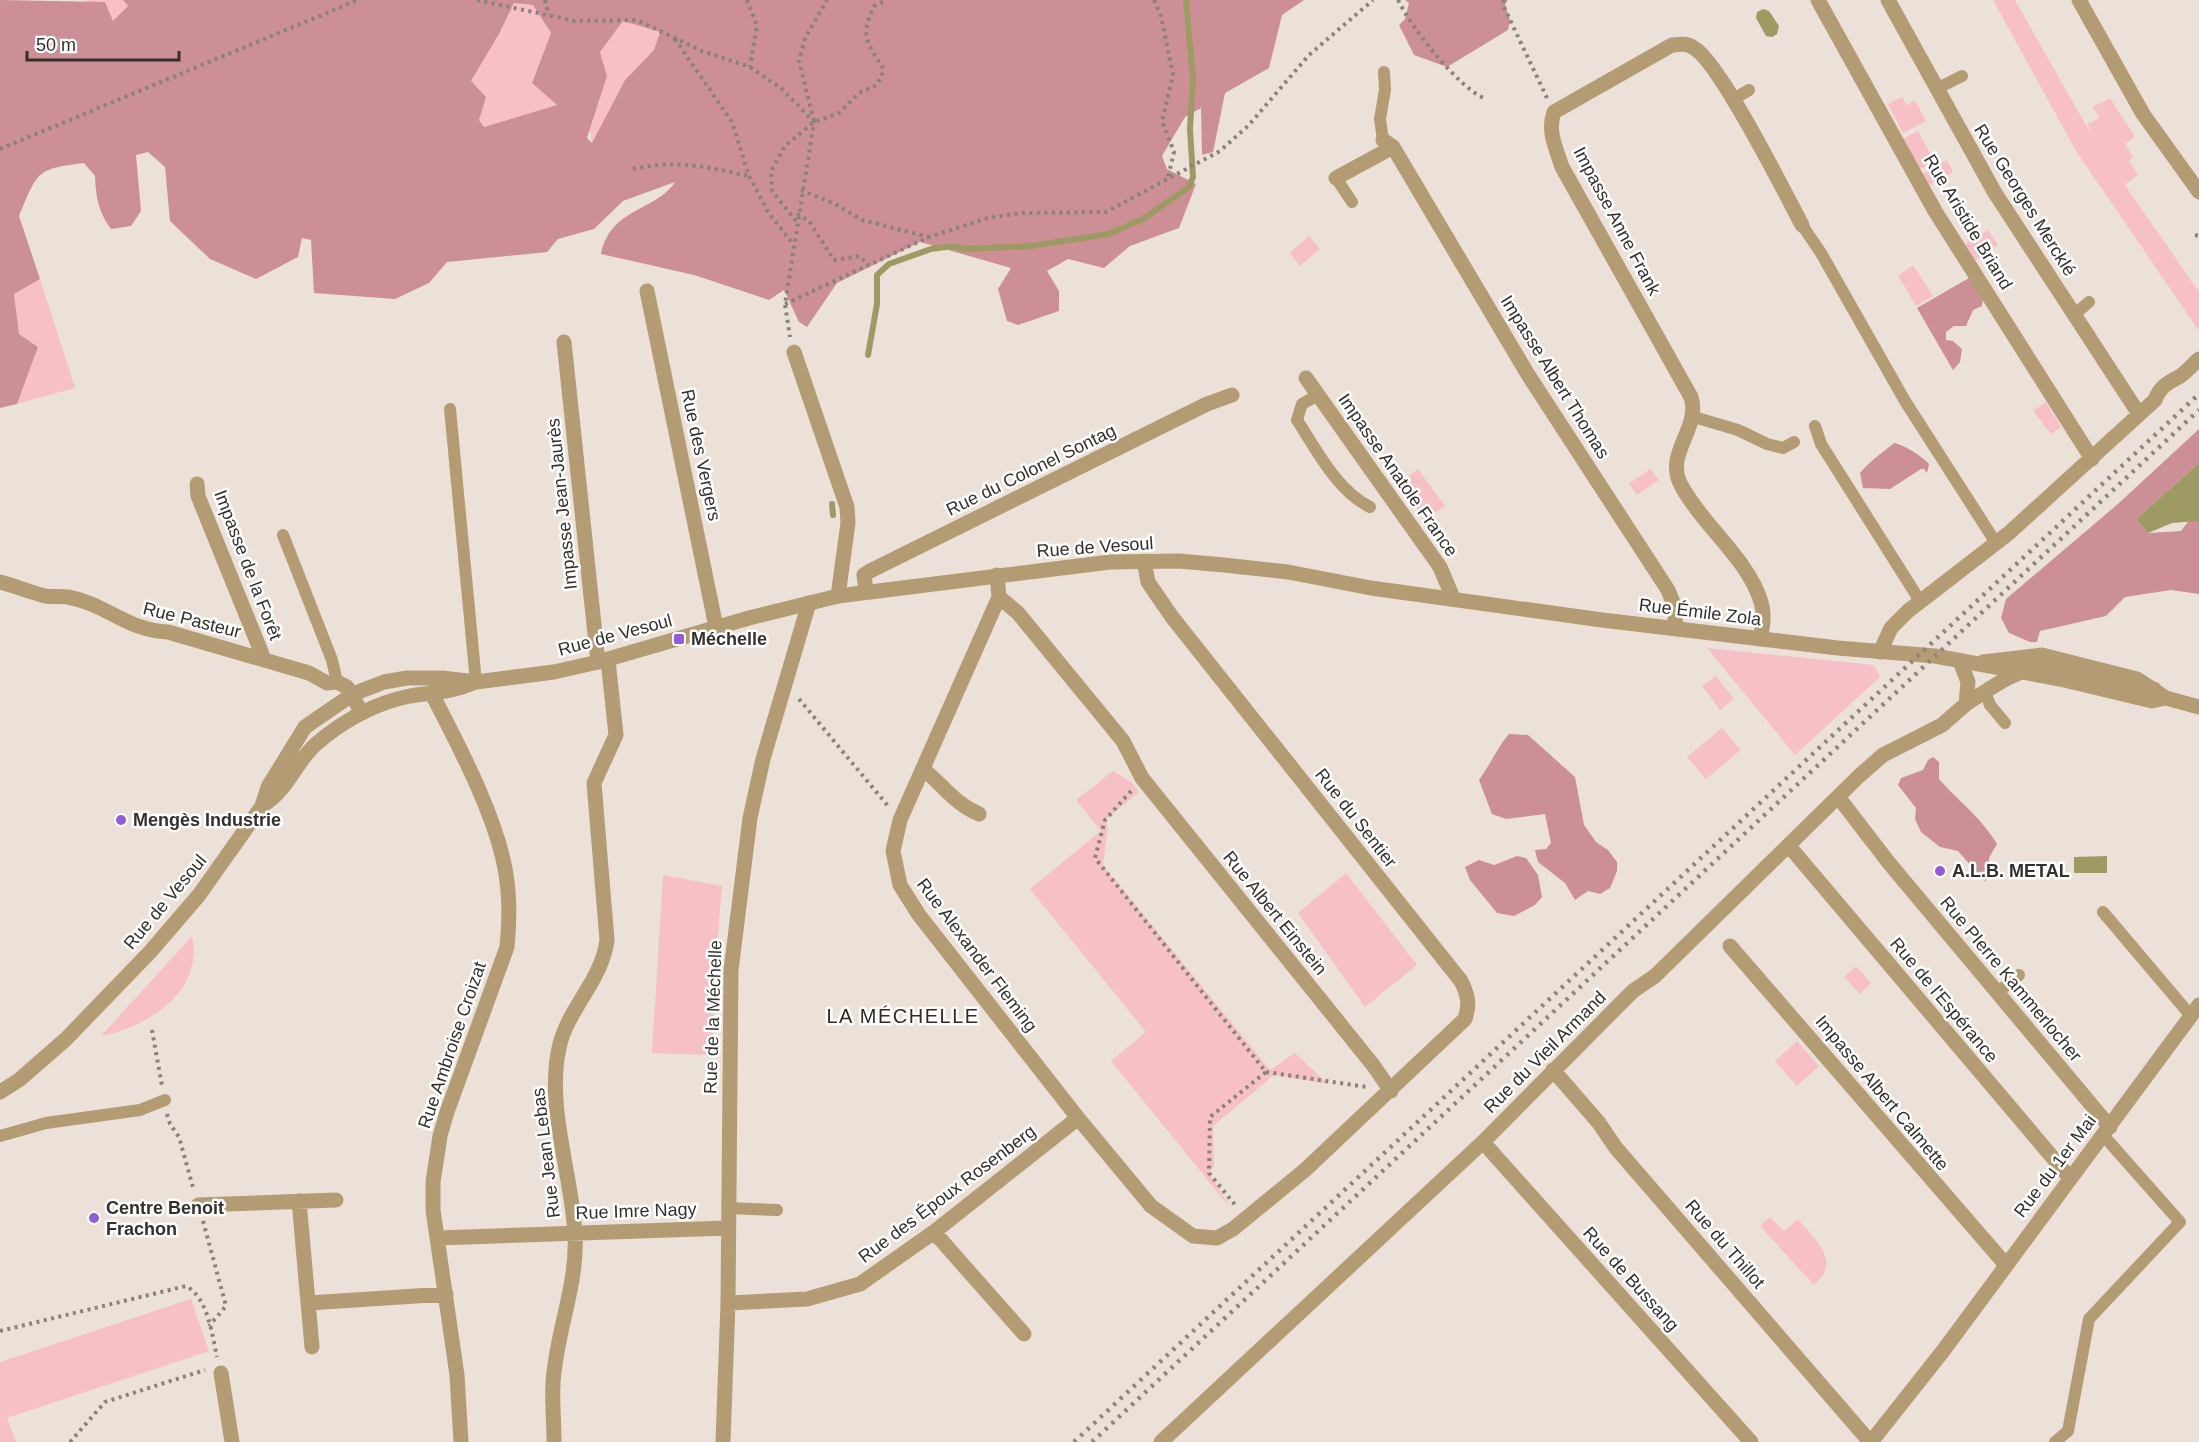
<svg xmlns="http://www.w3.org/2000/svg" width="2199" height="1442" viewBox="0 0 2199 1442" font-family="Arial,sans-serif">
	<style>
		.green { fill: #f6c0c6 }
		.forest { fill: #cc8f96; fill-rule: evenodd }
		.water { fill: #9e9a63 }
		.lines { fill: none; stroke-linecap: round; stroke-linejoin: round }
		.stream { stroke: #9e9a63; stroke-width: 6 }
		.path { stroke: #88817c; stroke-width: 4; stroke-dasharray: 3 4.5; stroke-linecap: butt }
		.service { stroke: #b39c74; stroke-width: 12 }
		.minor { stroke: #b39c74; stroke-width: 15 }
		.tertiary { stroke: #b39c74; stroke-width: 15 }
		.rail { stroke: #8d8680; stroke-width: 4.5; stroke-dasharray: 3 6; stroke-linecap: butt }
		.poi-dot { fill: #915cd5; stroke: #fff; stroke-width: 2 }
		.labels { text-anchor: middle; stroke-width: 5; stroke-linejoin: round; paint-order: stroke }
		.street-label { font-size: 18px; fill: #34302d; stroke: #fff }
		.poi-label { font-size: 18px; font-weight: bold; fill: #34302d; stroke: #fff; text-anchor: start }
		.neighbourhood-label { font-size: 20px; letter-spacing: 1.5px; fill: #342b25; stroke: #fff }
	</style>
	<rect width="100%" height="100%" fill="#ece1d9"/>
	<!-- green -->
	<path class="green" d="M 85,0 L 123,0 L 128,6 L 113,22 Z
		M 1993,0 L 2015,0 L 2091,134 L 2088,124 L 2099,118 L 2093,107 L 2110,98 L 2135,137 L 2125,144 L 2133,157 L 2129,161 L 2138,175 L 2125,185 L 2199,292 L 2199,331 L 2076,151 Z
		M 514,3 L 533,5 L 551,33 L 532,83 L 557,105 L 484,127 L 479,120 L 471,81 L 499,34 Z
		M 623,21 L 660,32 L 654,50 L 625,80 L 592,144 L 590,129 L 607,76 L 600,52 Z
		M 1902,97 L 1907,105 L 1915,100 L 1926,121 L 1903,133 L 1888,104 Z
		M 1918,131 L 1934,161 L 1920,169 L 1903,139 Z
		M 1947,160 L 1953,172 L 1929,186 L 1922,174 Z
		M 1988,230 L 1998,245 L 1975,260 L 1965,244 Z
		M 1309,236 L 1320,249 L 1300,266 L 1290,253 Z
		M 1913,265 L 1933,296 L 1916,306 L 1898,276 Z
		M 40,279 L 75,388 L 17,404 L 38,347 L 19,334 L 14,294 Z
		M 2046,402 L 2061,427 L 2051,434 L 2033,411 Z
		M 1418,469 L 1445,506 L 1425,520 L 1398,483 Z
		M 1650,469 L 1659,480 L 1637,495 L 1629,484 Z
		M 1707,648 L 1874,665 L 1880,677 L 1795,755 Z
		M 1716,676 L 1734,699 L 1720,710 L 1702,686 Z
		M 1722,728 L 1741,750 L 1706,779 L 1687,757 Z
		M 1113,771 L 1131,782 L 1139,792 L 1105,820 L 1108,827 L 1103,865 L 1270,1070 L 1295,1053 L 1328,1084 L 1274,1075 L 1213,1126 L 1214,1166 L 1209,1173 L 1232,1210 L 1111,1061 L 1146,1032 L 1030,889 L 1101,831 L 1076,800 Z
		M 1346,873 L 1417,965 L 1365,1007 L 1298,913 Z
		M 663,875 L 722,886 L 714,982 L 713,1055 L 652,1053 Z
		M 192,936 C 204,992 148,1027 101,1036 Z
		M 1856,966 L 1871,983 L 1860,994 L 1844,977 Z
		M 1797,1041 L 1819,1066 L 1797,1086 L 1775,1061 Z
		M 1770,1217 L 1784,1231 L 1798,1219 C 1816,1241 1842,1260 1814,1285 L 1760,1226 Z
		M 191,1299 L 209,1351 L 7,1418 L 16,1442 L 0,1442 L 0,1362 Z"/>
	<!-- forest -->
	<path class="forest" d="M 0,0 L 105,2 L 113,21 L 128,6 L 123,0 L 1304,0 L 1282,15 L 1269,68 L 1225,93 L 1213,152 L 1202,155 L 1201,108 L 1185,117 L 1162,156 L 1167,169 L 1196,184 L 1179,228 L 1130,246 L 1104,268 L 1068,259 L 1047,271 L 1059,291 L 1059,311 L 1018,325 L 1007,321 L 998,289 L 1011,268 L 920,242 L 837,283 L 807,327 L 799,322 L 784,290 L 769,300 L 694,275 L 601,254 C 611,207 655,212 675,182 L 623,201 L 594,229 L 558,239 L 547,252 L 447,262 L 429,283 L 395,299 L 314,293 L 311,240 L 302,238 L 298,257 L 256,279 L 210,259 L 170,221 L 165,167 L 148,152 L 136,155 L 141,211 L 131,226 L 111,229 C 98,211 96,197 95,176 L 84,163 C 35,169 38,172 19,216 L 40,279 L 14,294 L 19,334 L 38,347 L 17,404 L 0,408 ZM 514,3 L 533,5 L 551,33 L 532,83 L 557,105 L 484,127 L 479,120 L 486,97 L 471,81 L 499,34 ZM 623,21 L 660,32 L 654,50 L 625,80 L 592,143 L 587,138 L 607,76 L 600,52 Z
		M 1405,0 L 1508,0 L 1505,4 L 1510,20 L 1508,30 L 1447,67 L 1414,55 L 1399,25 L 1405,19 L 1409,3 Z
		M 1969,278 L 1983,298 L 1982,306 L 1973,310 L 1966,326 L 1954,326 L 1946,332 L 1946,340 L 1953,341 L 1962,349 L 1960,362 L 1953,370 L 1917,308 Z
		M 2199,429 L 2199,463 L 2136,519 L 2148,533 L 2181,531 L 2193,515 L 2199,514 L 2199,594 L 2171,590 L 2125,597 L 2106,616 L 2040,631 L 2037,642 L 2030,642 L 2009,633 L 2001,618 L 2006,599 L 2119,503 Z
		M 1894,443 C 1903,444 1923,457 1929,464 L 1927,473 L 1924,469 L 1921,469 L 1890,489 L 1863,488 L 1860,473 C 1870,461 1882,453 1894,443 Z
		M 1509,734 L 1528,735 L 1575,777 L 1584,825 L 1596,842 L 1608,850 L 1617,862 L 1617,871 L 1610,888 L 1600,894 L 1588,891 L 1575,900 L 1565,883 L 1538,862 L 1535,850 L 1546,849 L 1551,843 L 1545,814 L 1506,819 L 1492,814 L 1479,780 C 1490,765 1497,748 1509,734 Z
		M 1933,757 L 1939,762 L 1939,779 C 1959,802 1981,817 1997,844 L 1989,858 L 1990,878 L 1984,881 L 1958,851 L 1940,847 L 1921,832 L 1915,819 L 1916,808 L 1898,785 L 1901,778 L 1923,770 L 1928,760 Z
		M 1517,856 L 1526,858 L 1538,875 L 1542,897 L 1535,905 L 1514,916 L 1497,913 L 1470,880 L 1465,867 L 1479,860 L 1494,865 Z"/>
	<!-- water -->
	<path class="water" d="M 1763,9 L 1769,11 L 1779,26 L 1777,34 L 1772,37 L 1766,36 L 1756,18 L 1757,12 Z
		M 2199,463 L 2199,521 L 2172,523 L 2148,533 L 2136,519 Z
		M 2107,856 L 2107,873 L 2074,873 L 2074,857 Z"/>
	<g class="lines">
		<!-- stream -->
		<path class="stream" d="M 868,355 L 877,304 L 877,275 L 889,264 L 931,249 L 953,246 L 965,249 L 1031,246 L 1108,234 L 1143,219 L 1189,187 L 1193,177 L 1190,129 L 1193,79 L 1186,0
			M 832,504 L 833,515"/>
		<!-- path -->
		<path class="path" d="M 477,0 L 575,21 L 637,20 L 702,51 L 750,67 L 782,89 L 814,122 L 785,304 L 790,337
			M 545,0 L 549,15
			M 747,0 L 757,26 L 750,67
			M 1154,0 L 1161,16 L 1173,75 L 1162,121 L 1174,152 L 1168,177
			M 1398,0 C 1411,27 1459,89 1486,99
			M 1504,0 L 1503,5 L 1547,98
			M 675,39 L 732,122 L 749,176 L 768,212 L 793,244
			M 814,121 L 799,61 L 805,38 L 827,0
			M 0,149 L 358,0
			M 633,169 C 673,159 709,167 748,176
			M 801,190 L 835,204 L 862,220 L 929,237
			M 797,214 L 809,221 L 834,260 L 860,256 L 868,265
			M 796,221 L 772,191 L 771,171 L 785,146 L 814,122 L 839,113 L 859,93 L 877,85 L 884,70 C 868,42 859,38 874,6 L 887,0
			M 2195,235 L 2199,236
			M 785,304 L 929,237 L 988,218 L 1022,213 L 1106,212 L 1220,151 L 1248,126 L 1309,55 L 1373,0
			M 799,699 L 888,806
			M 1131,791 L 1105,820 L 1095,858 L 1266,1072 L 1210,1117 L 1209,1173 L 1236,1206
			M 152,1030 L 162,1086
			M 1266,1072 L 1367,1087
			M 167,1114 L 170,1124 L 179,1137 L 194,1191
			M 203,1221 L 226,1306 L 209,1326
			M 0,1331 L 186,1286 C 208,1298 212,1334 217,1357
			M 70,1442 L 105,1402 L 205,1370"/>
		<!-- service -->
		<path class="service" d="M 1936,89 L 1962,76
			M 1732,100 L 1749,90
			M 1383,140 L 1380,119 L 1385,90 L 1384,72
			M 1336,178 L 1352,202
			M 1802,225 L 1821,253 L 1905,401 L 1996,543
			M 2074,315 L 2089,302
			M 1318,395 L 1302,404 L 1297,420 C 1316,449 1337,491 1370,507
			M 450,409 L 476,682
			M 1694,417 L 1738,430 L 1767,444 L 1783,448 L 1794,442
			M 1815,426 L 1821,444 L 1920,601
			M 283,535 L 332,660 L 337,682
			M 1985,692 L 1990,705 L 2005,723
			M 2103,912 L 2191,1016
			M 1997,993 L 2019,975
			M 0,1136 L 46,1123 L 140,1110 L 165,1100
			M 728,1208 L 777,1210
			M 2055,1442 L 2068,1431 L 2089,1319 L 2180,1222 L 2103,1135"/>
		<!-- minor -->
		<path class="minor" d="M 1818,0 L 1935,211 L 2092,459
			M 1888,0 L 1995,193 L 2139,414
			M 2079,0 L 2143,114 L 2199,192
			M 1383,140 L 1393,147 L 1527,373 L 1668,590 L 1674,605 L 1676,629
			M 1336,178 L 1393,147
			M 647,291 L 716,627
			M 564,342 L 598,662
			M 794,352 L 847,507 L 848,523 L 838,596
			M 1306,378 L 1440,567 L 1453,598
			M 197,484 L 198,496 L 264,659
			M 997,575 L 999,597 L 900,820 L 893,851 L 900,885 L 919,915 L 1078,1118 L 1151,1206 L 1193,1236 L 1217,1238 L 1233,1229 L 1305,1170 L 1465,1019 C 1470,1004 1468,995 1461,981 L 1172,617 L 1148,582 L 1144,561
			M 0,582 C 15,586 30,592 45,596 C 52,597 60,596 68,597 C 107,604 125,630 168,632 L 309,673 L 327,683 L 337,682 L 347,687 L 362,713
			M 866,591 L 864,575 L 870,571 L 1207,404 L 1232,395
			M 999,597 L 1018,613 L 1123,741 L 1142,778 L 1373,1065 L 1391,1091
			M 1760,639 C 1763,627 1765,614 1761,602 C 1749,560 1702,525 1681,485 C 1664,453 1701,429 1691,397 L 1562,167 C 1556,148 1547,131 1554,112 L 1672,45 C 1680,44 1687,43 1694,48 C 1720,63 1784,191 1802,225
			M 1880,652 L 1891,628 L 1908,611 L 2009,533 L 2155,400 C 2160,387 2166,384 2177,378 C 2185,374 2192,365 2199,359
			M 438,684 L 432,694 C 459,746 501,825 507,882 C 510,903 509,925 507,947 L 447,1112 L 440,1136 L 433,1182 L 433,1210 L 457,1375 L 461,1442
			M 1966,704 C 1990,689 2015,669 2044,667 L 2154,689
			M 923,769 C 943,785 955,804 979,814
			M 1839,798 L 1889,863 L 2110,1127
			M 1789,846 L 2070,1178
			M 1730,946 L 2006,1265
			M 1553,1070 L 1599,1123 L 1616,1148 L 1870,1442
			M 1483,1142 L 1751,1442
			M 299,1201 L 312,1347
			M 198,1205 L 336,1200
			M 934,1232 L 1024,1334
			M 438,1238 L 728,1228
			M 309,1303 L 446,1294
			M 728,1303 L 807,1299 L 860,1284 L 934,1232 L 1078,1118
			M 221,1373 L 232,1442
			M 554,1442 C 554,1422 552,1402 553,1383 C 556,1332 578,1285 575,1234 C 572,1175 546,1107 559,1048 C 567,1009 602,981 607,940 L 594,783 L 616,735 L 608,660
			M 723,1442 L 728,1303 L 731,970 L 750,818 L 763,759 L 809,603
			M 1161,1442 L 1483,1142 L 1633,991 L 1655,976 L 1859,776 L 1883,755 L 1942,725 L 1966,704 L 1968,682 L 1960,661
			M 1871,1442 L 1943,1351 L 2199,1005"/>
		<!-- tertiary -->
		<path class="tertiary" d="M 1983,662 L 2042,655 L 2137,679 L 2166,698
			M 262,806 C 289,789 294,764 316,744 C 343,721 375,703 410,696 C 435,692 448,693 473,683
			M 0,1092 L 19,1080 L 66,1039 L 150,952 L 199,895 L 262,806 L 268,787 L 305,727 L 353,694 L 384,682 L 407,678 L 442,678 L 476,682 L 554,672 L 598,662 L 749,618 L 838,596 L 1110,562 L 1179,561 L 1224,565 L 1288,572 L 1371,588 L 1602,620 L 1838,648 L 1935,656 L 2060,679 L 2152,701 L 2166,698 L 2199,707"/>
		<!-- rail -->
		<path class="rail" d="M 1074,1442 L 2199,394
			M 1092,1442 L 2199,410"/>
	</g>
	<!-- markers -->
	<g class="poi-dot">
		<rect x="673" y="633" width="12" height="12" rx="3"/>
		<circle cx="121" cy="820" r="6"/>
		<circle cx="1940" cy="871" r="6"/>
		<circle cx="94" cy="1218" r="6"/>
	</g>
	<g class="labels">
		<!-- street labels -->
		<g class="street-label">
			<text transform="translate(2025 200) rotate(58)" y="6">Rue Georges Mercklé</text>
			<text transform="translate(1617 221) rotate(62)" y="6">Impasse Anne Frank</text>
			<text transform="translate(1968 222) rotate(59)" y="6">Rue Aristide Briand</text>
			<text transform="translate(1555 377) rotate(58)" y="6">Impasse Albert Thomas</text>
			<text transform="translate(701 455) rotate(78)" y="6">Rue des Vergers</text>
			<text transform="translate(1031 470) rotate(-26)" y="6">Rue du Colonel Sontag</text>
			<text transform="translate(1398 475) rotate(55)" y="6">Impasse Anatole France</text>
			<text transform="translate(562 504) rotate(-96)" y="6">Impasse Jean-Jaurès</text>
			<text transform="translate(1095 547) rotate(-4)" y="6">Rue de Vesoul</text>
			<text transform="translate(248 565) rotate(69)" y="6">Impasse de la Forêt</text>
			<text transform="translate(1700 612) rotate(7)" y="6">Rue Émile Zola</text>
			<text transform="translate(192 620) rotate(14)" y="6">Rue Pasteur</text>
			<text transform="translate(615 635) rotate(-15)" y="6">Rue de Vesoul</text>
			<text transform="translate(1356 818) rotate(52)" y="6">Rue du Sentier</text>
			<text transform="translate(165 902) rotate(-50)" y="6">Rue de Vesoul</text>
			<text transform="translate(1275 913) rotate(51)" y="6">Rue Albert Einstein</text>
			<text transform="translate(977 955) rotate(53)" y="6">Rue Alexander Fleming</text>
			<text transform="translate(2011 979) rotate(50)" y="6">Rue PIerre Kammerlocher</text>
			<text transform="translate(1944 1000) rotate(50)" y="6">Rue de l'Espérance</text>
			<text transform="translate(713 1017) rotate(-88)" y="6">Rue de la Méchelle</text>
			<text transform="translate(452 1045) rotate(-71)" y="6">Rue Ambroise Croizat</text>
			<text transform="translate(1545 1052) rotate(-45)" y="6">Rue du Vieil Armand</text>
			<text transform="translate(1882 1093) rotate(50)" y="6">Impasse Albert Calmette</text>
			<text transform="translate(546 1153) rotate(-97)" y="6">Rue Jean Lebas</text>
			<text transform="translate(2055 1166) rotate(-53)" y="6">Rue du 1er Mai</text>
			<text transform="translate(947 1194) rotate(-37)" y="6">Rue des Époux Rosenberg</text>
			<text transform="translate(636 1211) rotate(-2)" y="6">Rue Imre Nagy</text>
			<text transform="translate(1725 1244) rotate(49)" y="6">Rue du Thillot</text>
			<text transform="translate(1631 1279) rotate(48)" y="6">Rue de Bussang</text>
		</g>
		<!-- poi labels -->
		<g class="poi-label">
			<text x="691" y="645">Méchelle</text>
			<text x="133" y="826">Mengès Industrie</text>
			<text x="1952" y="877">A.L.B. METAL</text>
			<text x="106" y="1214">Centre Benoit<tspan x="106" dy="21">Frachon</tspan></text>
		</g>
		<!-- neighbourhood labels -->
		<g class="neighbourhood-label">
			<text x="903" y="1023">LA MÉCHELLE</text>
		</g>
	</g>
	<!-- scale -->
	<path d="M27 51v9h152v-9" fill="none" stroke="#34302d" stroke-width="3"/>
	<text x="36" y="51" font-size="18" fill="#34302d" stroke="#ffffff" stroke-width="4.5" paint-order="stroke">50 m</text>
</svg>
